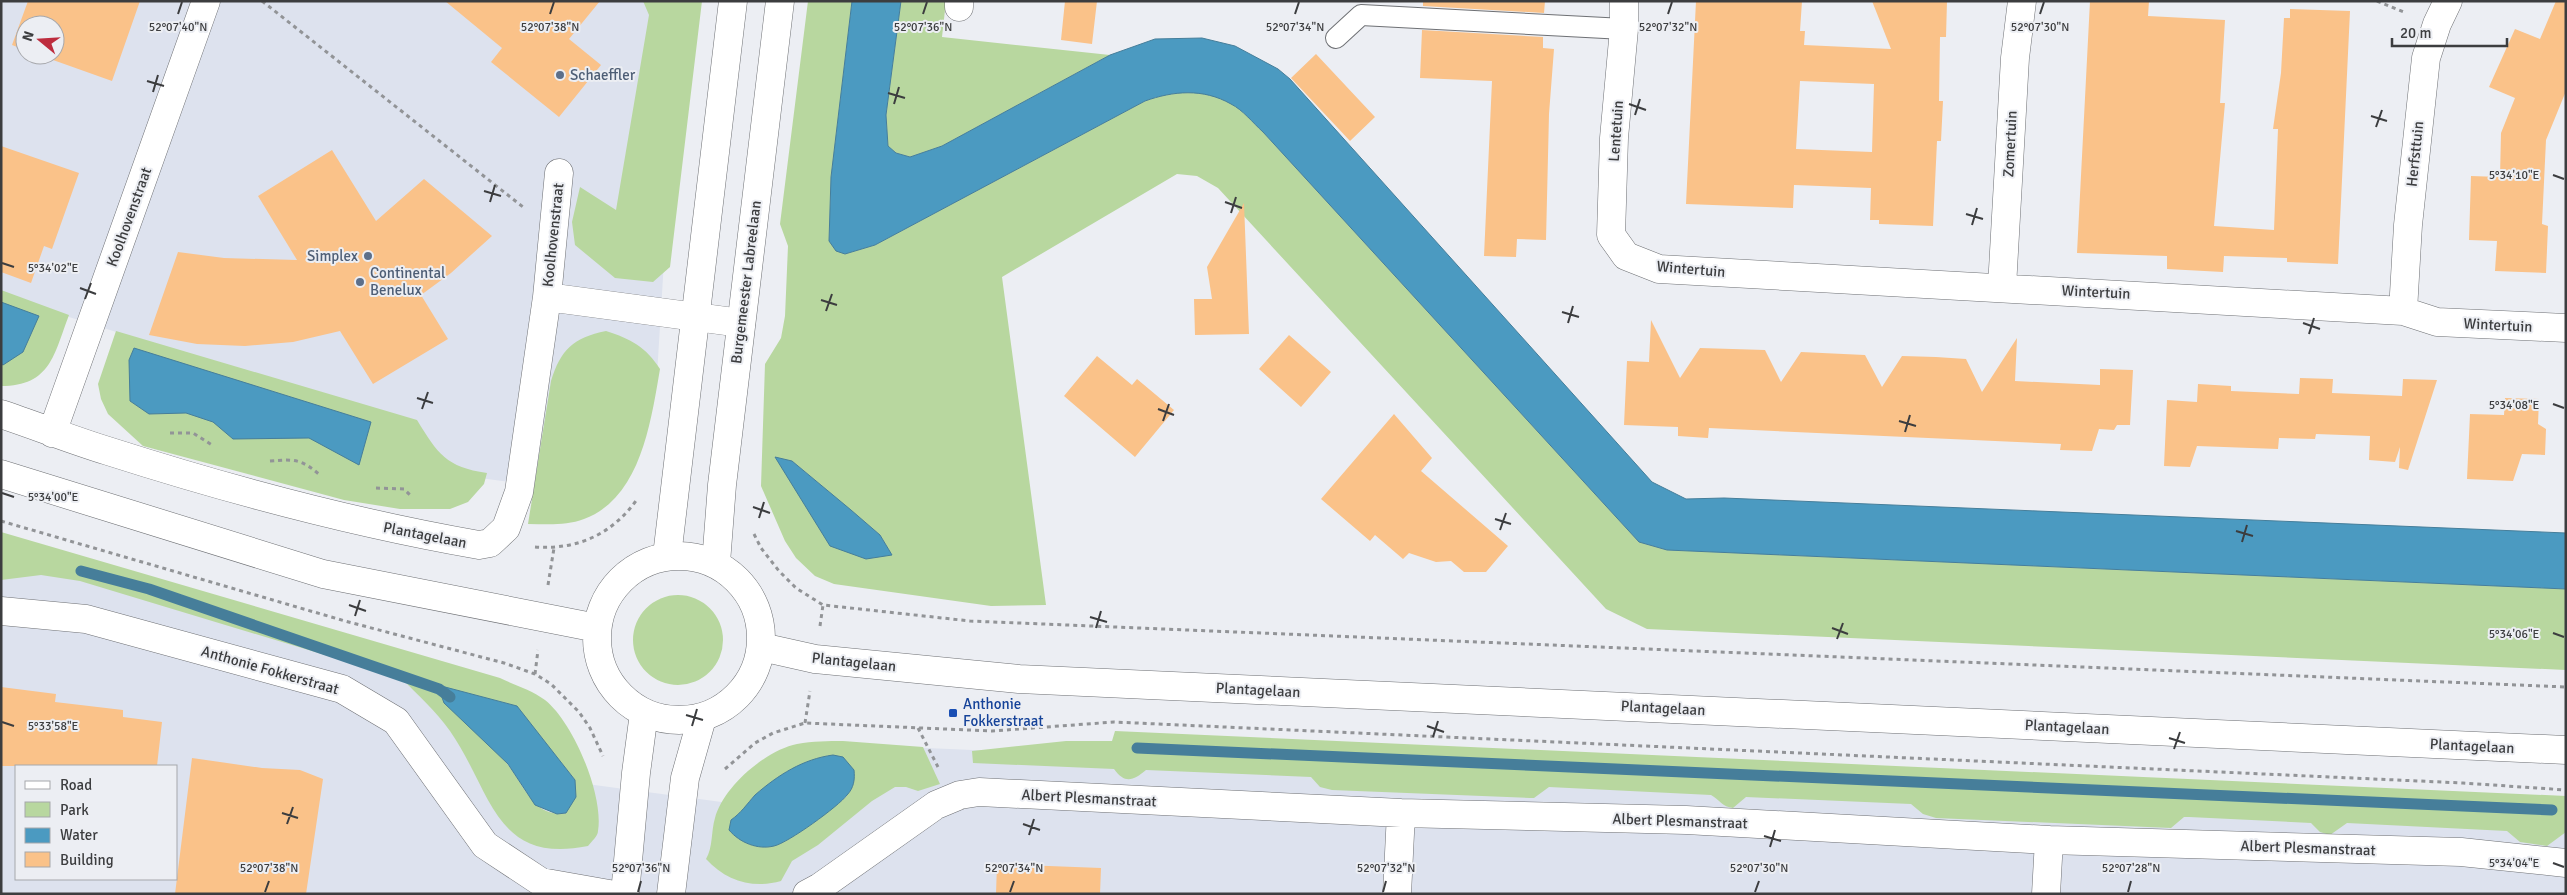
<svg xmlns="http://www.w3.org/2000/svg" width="2567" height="895" viewBox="0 0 2567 895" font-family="Signika,sans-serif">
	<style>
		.built { fill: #dde2ee; fill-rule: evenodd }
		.green { fill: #b8d79f; fill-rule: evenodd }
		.water { fill: #4b9ac1; stroke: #467e9a }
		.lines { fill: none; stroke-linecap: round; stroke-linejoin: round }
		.stream { stroke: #467e9a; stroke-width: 11 }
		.building { fill: #fac289; fill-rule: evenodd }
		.service-casing { stroke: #6e7074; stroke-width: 22 }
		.minor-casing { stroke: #6e7074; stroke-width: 29 }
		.tertiary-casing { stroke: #6e7074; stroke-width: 29 }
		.secondary-casing { stroke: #6e7074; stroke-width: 29 }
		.path { stroke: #929497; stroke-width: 3; stroke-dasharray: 4 4; stroke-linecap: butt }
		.service { stroke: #fff; stroke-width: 20 }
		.minor { stroke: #fff; stroke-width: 28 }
		.tertiary { stroke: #fff; stroke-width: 28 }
		.secondary { stroke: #fff; stroke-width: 28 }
		.ticks { fill: none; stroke: #3c3d3f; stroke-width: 2 }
		.service-dot { fill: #5c6f8a; stroke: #eceef3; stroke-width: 2 }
		.transit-dot { fill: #1a4fb4; stroke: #eceef3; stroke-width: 2 }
		.labels { text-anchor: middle; stroke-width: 4; stroke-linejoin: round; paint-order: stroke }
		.service-label { font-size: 15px; fill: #4e5e75; stroke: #eceef3; text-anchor: start }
		.street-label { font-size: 15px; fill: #3c3d3f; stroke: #eceef3 }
		.transit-label { font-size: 15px; fill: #164399; stroke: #eceef3; text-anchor: start }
		.ticks-label { font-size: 12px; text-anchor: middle; fill: #3c3d3f; stroke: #eceef3; stroke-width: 4; stroke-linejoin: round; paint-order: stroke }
	</style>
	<rect width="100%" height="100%" fill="#eceef3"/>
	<!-- built -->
	<path class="built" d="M 1,1 L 680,1 L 657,375 L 546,487 L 480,478 L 446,471 L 411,426 L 66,316 L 1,291 ZM 25,25 L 55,25 L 55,55 L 25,55 Z
		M 1,539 L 507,686 L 587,784 L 729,803 L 858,745 L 2558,819 L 2566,820 L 2566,894 L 1,894 ZM 16,766 L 176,766 L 176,879 L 16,879 Z"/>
	<!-- green -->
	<path class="green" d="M 643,1 L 702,1 L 670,267 L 653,282 L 615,278 L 575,245 L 572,222 L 580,187 L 616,210 L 649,15 Z
		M 808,1 L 852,1 L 831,178 L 829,241 L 845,254 L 875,245 L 1145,101 C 1173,91 1203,88 1231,103 C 1243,110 1253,123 1263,132 L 1639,542 L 1667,550 L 2566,589 L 2566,670 L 1647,629 L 1606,609 L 1218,188 L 1197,176 L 1177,174 L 1002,277 L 1046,605 L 991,606 L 834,584 L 815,576 L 796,558 L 785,541 L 761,486 L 765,364 L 781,338 L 785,316 L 788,246 L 780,224 ZM 792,461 L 880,535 L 892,555 Z
		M 901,1 L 946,1 L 942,37 L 1110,55 L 942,146 L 910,157 L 896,153 L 888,146 L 886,115 Z
		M 1,290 L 69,315 C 54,354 51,386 1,386 Z
		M 116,331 L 417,420 C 438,454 446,467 487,473 L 484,484 L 468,502 L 450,509 L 400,509 L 344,500 L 143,446 L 108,414 L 101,399 L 98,384 Z
		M 606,331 C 631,339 646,347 660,369 C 651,421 641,498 584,519 C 566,526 547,524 528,524 L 551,381 C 561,349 573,338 606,331 Z
		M 1,532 L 500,678 C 514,685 532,690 545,700 C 573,722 604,795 598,831 C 598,836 591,842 588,846 C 494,865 492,791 450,731 C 436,711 418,695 401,678 L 80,581 L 41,575 L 1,580 ZM 517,707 L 575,780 L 566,813 C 533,818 525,786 508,765 C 500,754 488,744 478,734 Z
		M633 640a45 45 0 1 1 90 0a45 45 0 1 1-90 0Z
		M 1115,731 L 2566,796 L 2566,832 L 2547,846 L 2520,842 L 2507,831 L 2347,823 L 2330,835 L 2320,832 L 2311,823 L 2189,817 L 2184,817 L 2171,828 L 1936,818 L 1923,814 L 1911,804 L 1746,797 L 1733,808 C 1722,807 1720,800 1711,795 L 1549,787 L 1534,798 L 1530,798 L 1332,790 L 1320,787 L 1311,777 L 1146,770 C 1133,781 1125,784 1114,769 L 973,763 L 972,751 L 1066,741 L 1112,741 Z
		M 843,741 L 923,747 L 940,784 L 918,791 L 906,787 L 895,787 L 872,801 L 818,845 L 792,861 L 781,881 C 753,889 726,881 706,859 C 713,848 711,831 715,818 C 723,787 766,750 797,744 C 813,741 828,741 843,741 ZM 780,777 L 847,796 L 837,804 L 731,820 L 743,811 L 753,797 Z"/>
	<!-- water -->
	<path class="water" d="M 852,1 L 901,1 L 886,115 L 888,146 L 896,153 L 910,157 L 942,146 L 1110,55 L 1155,39 L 1202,38 L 1235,46 L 1278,69 L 1290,79 L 1652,482 L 1686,499 L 1724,498 L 2566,533 L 2566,589 L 1667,550 L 1639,542 L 1263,132 C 1253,123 1243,110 1231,104 C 1203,88 1173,91 1145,101 L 875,245 L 845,254 L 836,251 L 829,241 L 831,177 Z
		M 1,302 L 39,316 L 23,352 L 3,365 L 1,364 Z
		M 134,348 L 371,422 L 359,465 L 309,438 L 233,439 L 213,422 L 186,413 L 149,414 L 130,401 L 129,360 Z
		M 775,457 L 792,461 L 851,510 L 880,535 L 892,555 L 866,559 L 830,546 Z
		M 445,687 L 517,706 L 575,780 L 576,797 L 566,813 L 557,814 L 535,805 L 508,764 L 444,703 L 439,689 Z
		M 833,755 L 843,757 L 854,770 C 855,779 854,788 847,795 C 839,806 788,843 774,846 C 758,850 740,843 729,830 L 731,820 C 741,813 747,804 755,795 C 778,775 803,759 833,755 Z"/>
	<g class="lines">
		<!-- stream -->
		<path class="stream" d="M 81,571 L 149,589 L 439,689 L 450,697
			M 1137,748 L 2552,810"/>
	</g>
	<!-- building -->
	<path class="building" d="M 28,1 L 140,1 L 112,81 L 39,55 L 55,55 L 55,25 L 25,25 L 25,50 L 12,45 Z
		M 445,1 L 600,1 L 569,39 L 601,65 L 559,117 L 491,62 L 502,48 Z
		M 1065,1 L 1097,1 L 1092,44 L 1061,40 Z
		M 1423,1 L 1545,1 L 1544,13 L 1423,6 Z
		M 1696,1 L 1802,1 L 1800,31 L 1805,31 L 1804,45 L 1891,49 L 1872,1 L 1947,1 L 1946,37 L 1940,37 L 1939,101 L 1943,101 L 1941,141 L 1937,141 L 1933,226 L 1879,224 L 1879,220 L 1870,220 L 1871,188 L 1794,185 L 1793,208 L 1686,204 ZM 1800,81 L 1874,84 L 1872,152 L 1796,149 Z
		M 2090,1 L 2149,1 L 2148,16 L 2225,20 L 2220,103 L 2225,103 L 2214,226 L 2274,230 L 2278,129 L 2273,129 L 2281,73 L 2284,18 L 2290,18 L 2290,9 L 2350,11 L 2338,264 L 2287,262 L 2287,258 L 2224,256 L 2223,272 L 2167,269 L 2167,256 L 2077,253 Z
		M 2556,1 L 2566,1 L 2566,91 L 2546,140 L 2542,224 L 2548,226 L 2546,273 L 2495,271 L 2497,241 L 2469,240 L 2471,176 L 2500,177 L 2501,133 L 2515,98 L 2489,87 L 2515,29 L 2540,39 Z
		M 1422,30 L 1543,37 L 1543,48 L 1554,49 L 1549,114 L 1546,240 L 1517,239 L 1516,257 L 1484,256 L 1492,81 L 1420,78 Z
		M 1316,54 L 1375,117 L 1350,141 L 1291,78 Z
		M 1,146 L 79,173 L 52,249 L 44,246 L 31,283 L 1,272 Z
		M 332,150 L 376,221 L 424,179 L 492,236 L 451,273 L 421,295 L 448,339 L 373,384 L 340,331 L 293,342 L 245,346 L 197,344 L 149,335 L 178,252 L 224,258 L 297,260 L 258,196 Z
		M 1244,203 L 1249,334 L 1195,335 L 1194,299 L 1212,299 L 1207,267 Z
		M 1651,320 L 1680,378 L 1700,348 L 1765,350 L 1781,382 L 1801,352 L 1865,355 L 1882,387 L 1902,356 L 1936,357 L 1966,359 L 1982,392 L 2017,338 L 2015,381 L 2100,385 L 2100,369 L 2133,370 L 2130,425 L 2117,425 L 2114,430 L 2099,429 L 2092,451 L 2060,450 L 2061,444 L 1709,428 L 1708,438 L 1678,436 L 1678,427 L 1624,425 L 1627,361 L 1649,362 Z
		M 1289,335 L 1331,372 L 1301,407 L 1259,369 Z
		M 1097,356 L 1132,385 L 1137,379 L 1174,410 L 1135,457 L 1064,396 Z
		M 2300,378 L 2333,379 L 2332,393 L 2402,396 L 2403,379 L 2437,380 L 2408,470 L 2399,468 L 2400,447 L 2395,462 L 2369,460 L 2370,436 L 2316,434 L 2315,439 L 2279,438 L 2278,449 L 2197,446 L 2190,467 L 2164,466 L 2167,400 L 2197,402 L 2198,384 L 2231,386 L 2231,391 L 2299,394 Z
		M 2505,398 L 2539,399 L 2538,424 L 2546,429 L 2545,455 L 2522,454 L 2513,481 L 2467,479 L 2470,414 L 2504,415 Z
		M 1394,414 L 1432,458 L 1421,471 L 1508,546 L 1486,572 L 1464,572 L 1451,561 L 1436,562 L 1409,553 L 1403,559 L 1375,535 L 1370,541 L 1321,499 Z
		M 1,687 L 56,694 L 55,702 L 123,710 L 123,717 L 162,722 L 157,766 L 1,766 Z
		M 192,758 L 262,768 L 300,770 L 323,779 L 306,894 L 175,894 Z
		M 997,864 L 1101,868 L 1100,894 L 996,894 Z"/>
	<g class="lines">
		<!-- service casing -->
		<g class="service-casing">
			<path id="service" d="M 1336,38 L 1361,15 L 1624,29"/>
		</g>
		<!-- minor casing -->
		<g class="minor-casing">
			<path id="minor" d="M 1624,1 L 1624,29 L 1614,138 L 1611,235 L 1626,256 L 1659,269 L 2403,311 L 2437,322 L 2566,328
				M 959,7 L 959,1
				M 2002,287 L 2015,58 L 2022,1
				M 547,297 L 559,173
				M 2403,311 L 2408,225 L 2426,58 L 2437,24 L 2448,1
				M 1,414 C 37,426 72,440 108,451 C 230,490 353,523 479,545 L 490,543 L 506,528 L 519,492 L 547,297 L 741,323
				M 52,433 L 206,1
				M 1,611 L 86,619 L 342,689 L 396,721 L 485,845 L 541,882 L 609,894
				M 625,894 L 636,773 L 644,713
				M 671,894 L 685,778 L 702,718
				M 807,894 L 820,887 L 936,805 L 960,795 L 979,792 L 1401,813 L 1686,820 L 2049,840 L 2461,852 L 2566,863
				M 1397,894 L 1401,813
				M 2046,894 L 2049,840"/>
		</g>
		<!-- tertiary casing -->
		<g class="tertiary-casing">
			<path id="tertiary" d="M 667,556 L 733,1
				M 716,563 L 722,485 L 780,1"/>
		</g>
		<!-- secondary casing -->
		<g class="secondary-casing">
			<path id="secondary" d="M 1,474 L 323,574 L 597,628
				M597 638a82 82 0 1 1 164 0a82 82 0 1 1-164 0Z
				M 761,647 L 815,659 L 1019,679 L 2566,750"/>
		</g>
		<!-- path -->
		<path class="path" d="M 262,1 L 523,207
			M 2377,1 L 2404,12
			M 170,433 L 193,433 L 212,445
			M 270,461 C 295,459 301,459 320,475
			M 376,488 L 404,489 L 412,497
			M 1,521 L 345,621 L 504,663 L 535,674 L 551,684 L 579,712 L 590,728 L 603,756
			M 754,534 L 761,548 L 779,571 L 796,588 L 823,605 L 970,621 L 2566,687
			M 535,547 C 578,550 613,534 638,498
			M 548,585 L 554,548
			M 820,626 L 823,605
			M 535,674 L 538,650
			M 805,723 L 810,691
			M 918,728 L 938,767
			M 725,769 L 755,743 L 773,733 L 805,723 L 992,731 L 1114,722 L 2463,783 L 2566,790"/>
		<!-- service -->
		<use href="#service" class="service"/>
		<!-- minor -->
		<use href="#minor" class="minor"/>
		<!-- tertiary -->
		<use href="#tertiary" class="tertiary"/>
		<!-- secondary -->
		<use href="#secondary" class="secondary"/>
	</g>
	<!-- ticks -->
	<path class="ticks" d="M 178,14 L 182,2M 550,14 L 554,2M 923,14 L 927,2M 1295,14 L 1299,2M 1668,14 L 1672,2M 2040,14 L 2044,2M 147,81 L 164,86M 153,92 L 158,75M 888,93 L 905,98M 894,104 L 899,87M 1629,104 L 1646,110M 1635,115 L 1640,99M 2371,116 L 2387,121M 2376,127 L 2382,110M 2553,175 L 2564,179M 484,191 L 501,196M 490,202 L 495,185M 1225,202 L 1242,208M 1231,213 L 1236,197M 1966,214 L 1983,219M 1972,225 L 1977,208M 2,263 L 14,267M 80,288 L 96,294M 85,299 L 91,283M 821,300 L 837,305M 826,311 L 832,294M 1562,312 L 1579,317M 1568,323 L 1573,306M 2303,323 L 2320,329M 2309,334 L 2314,318M 417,398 L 433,403M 2553,404 L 2564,408M 422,409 L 428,392M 1158,409 L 1174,415M 1163,421 L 1169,404M 1899,421 L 1916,426M 1905,432 L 1910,415M 2,493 L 14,497M 753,507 L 770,513M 759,518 L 764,502M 1495,519 L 1511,524M 1500,530 L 1506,513M 2236,531 L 2253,536M 2242,542 L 2247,525M 349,605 L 366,611M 355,616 L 360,600M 1090,617 L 1107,622M 1096,628 L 1101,611M 1832,628 L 1848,634M 2553,633 L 2564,637M 1837,639 L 1843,623M 686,715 L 703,720M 2,722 L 14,726M 692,726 L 697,709M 1427,726 L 1444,732M 1433,737 L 1438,721M 2169,738 L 2185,743M 2174,749 L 2180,732M 282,813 L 298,818M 287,824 L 293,807M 1023,824 L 1040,830M 1029,835 L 1034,819M 1764,836 L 1781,841M 1770,847 L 1775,830M 2553,863 L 2564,867M 265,892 L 269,881M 638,892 L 641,881M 1010,892 L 1014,881M 1383,892 L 1386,881M 1755,892 L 1759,881M 2128,892 L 2131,881"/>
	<!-- markers -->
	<g class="service-dot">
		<circle cx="560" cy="75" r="5"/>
		<circle cx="368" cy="256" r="5"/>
		<circle cx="360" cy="282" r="5"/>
	</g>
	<rect class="transit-dot" x="948" y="708" width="10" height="10" rx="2.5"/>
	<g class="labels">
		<!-- service labels -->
		<g class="service-label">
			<text x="570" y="80">Schaeffler</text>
			<text x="358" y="261" text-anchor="end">Simplex</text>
			<text x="370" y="278">Continental<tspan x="370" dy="17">Benelux</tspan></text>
		</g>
		<!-- street labels -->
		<g class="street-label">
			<text transform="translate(1616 131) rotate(-86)" y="5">Lentetuin</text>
			<text transform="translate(2010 144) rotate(-87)" y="5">Zomertuin</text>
			<text transform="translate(2415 154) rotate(-84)" y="5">Herfsttuin</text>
			<text transform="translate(129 217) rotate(-70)" y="5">Koolhovenstraat</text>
			<text transform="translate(553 235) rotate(-84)" y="5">Koolhovenstraat</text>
			<text transform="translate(1691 269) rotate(5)" y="5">Wintertuin</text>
			<text transform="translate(746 282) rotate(-83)" y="5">Burgemeester Labreelaan</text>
			<text transform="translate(2096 292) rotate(3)" y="5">Wintertuin</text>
			<text transform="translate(2498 325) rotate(3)" y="5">Wintertuin</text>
			<text transform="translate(425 535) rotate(11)" y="5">Plantagelaan</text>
			<text transform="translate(854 662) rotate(6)" y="5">Plantagelaan</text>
			<text transform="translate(270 670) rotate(16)" y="5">Anthonie Fokkerstraat</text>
			<text transform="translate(1258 690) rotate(3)" y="5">Plantagelaan</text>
			<text transform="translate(1663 708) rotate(3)" y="5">Plantagelaan</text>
			<text transform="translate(2067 727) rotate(3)" y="5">Plantagelaan</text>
			<text transform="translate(2472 746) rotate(3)" y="5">Plantagelaan</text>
			<text transform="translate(1089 798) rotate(3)" y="5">Albert Plesmanstraat</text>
			<text transform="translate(1680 821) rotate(2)" y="5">Albert Plesmanstraat</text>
			<text transform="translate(2308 848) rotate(2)" y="5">Albert Plesmanstraat</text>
		</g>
		<!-- transit labels -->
		<g class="transit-label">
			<text x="963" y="709">Anthonie<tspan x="963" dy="17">Fokkerstraat</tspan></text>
		</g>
	</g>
	<g class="ticks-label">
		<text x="178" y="31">52°07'40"N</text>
		<text x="550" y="31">52°07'38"N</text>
		<text x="923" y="31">52°07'36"N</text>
		<text x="1295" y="31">52°07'34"N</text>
		<text x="1668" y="31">52°07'32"N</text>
		<text x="2040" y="31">52°07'30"N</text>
		<text x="2514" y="179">5°34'10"E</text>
		<text x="53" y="272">5°34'02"E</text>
		<text x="2514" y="409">5°34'08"E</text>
		<text x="53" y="501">5°34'00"E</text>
		<text x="2514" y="638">5°34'06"E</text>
		<text x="53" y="730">5°33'58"E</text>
		<text x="2514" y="867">5°34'04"E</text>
		<text x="1014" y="872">52°07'34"N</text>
		<text x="269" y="872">52°07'38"N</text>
		<text x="641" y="872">52°07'36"N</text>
		<text x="1386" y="872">52°07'32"N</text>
		<text x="1759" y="872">52°07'30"N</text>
		<text x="2131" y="872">52°07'28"N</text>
	</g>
	<!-- border -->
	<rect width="2567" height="895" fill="none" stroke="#3c3d3f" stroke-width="5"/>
	<!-- legend -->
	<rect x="15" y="765" width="162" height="115" fill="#eceef3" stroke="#a6a7ab"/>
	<rect x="25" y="781" width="25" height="8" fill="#ffffff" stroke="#a6a7ab"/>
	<text x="60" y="790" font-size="15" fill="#3c3d3f">Road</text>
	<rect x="25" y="802" width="25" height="15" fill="#b8d79f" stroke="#a6a7ab"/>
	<text x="60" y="815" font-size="15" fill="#3c3d3f">Park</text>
	<rect x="25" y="828" width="25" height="15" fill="#4b9ac1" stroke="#a6a7ab"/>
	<text x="60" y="840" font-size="15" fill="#3c3d3f">Water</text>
	<rect x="25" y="852" width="25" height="15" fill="#fac289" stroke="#a6a7ab"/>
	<text x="60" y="865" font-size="15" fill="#3c3d3f">Building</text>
	<!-- north arrow -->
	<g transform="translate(40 40) rotate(288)"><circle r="24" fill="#eceef3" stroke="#a6a7ab"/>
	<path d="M0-4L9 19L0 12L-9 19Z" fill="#bd2c3e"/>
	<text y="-8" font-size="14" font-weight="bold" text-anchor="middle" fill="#3c3d3f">N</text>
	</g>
	<!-- scale -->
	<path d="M2392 38v8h115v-8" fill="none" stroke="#3c3d3f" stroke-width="2.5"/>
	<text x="2400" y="38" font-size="15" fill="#3c3d3f" stroke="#eceef3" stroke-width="4" paint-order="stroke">20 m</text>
</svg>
